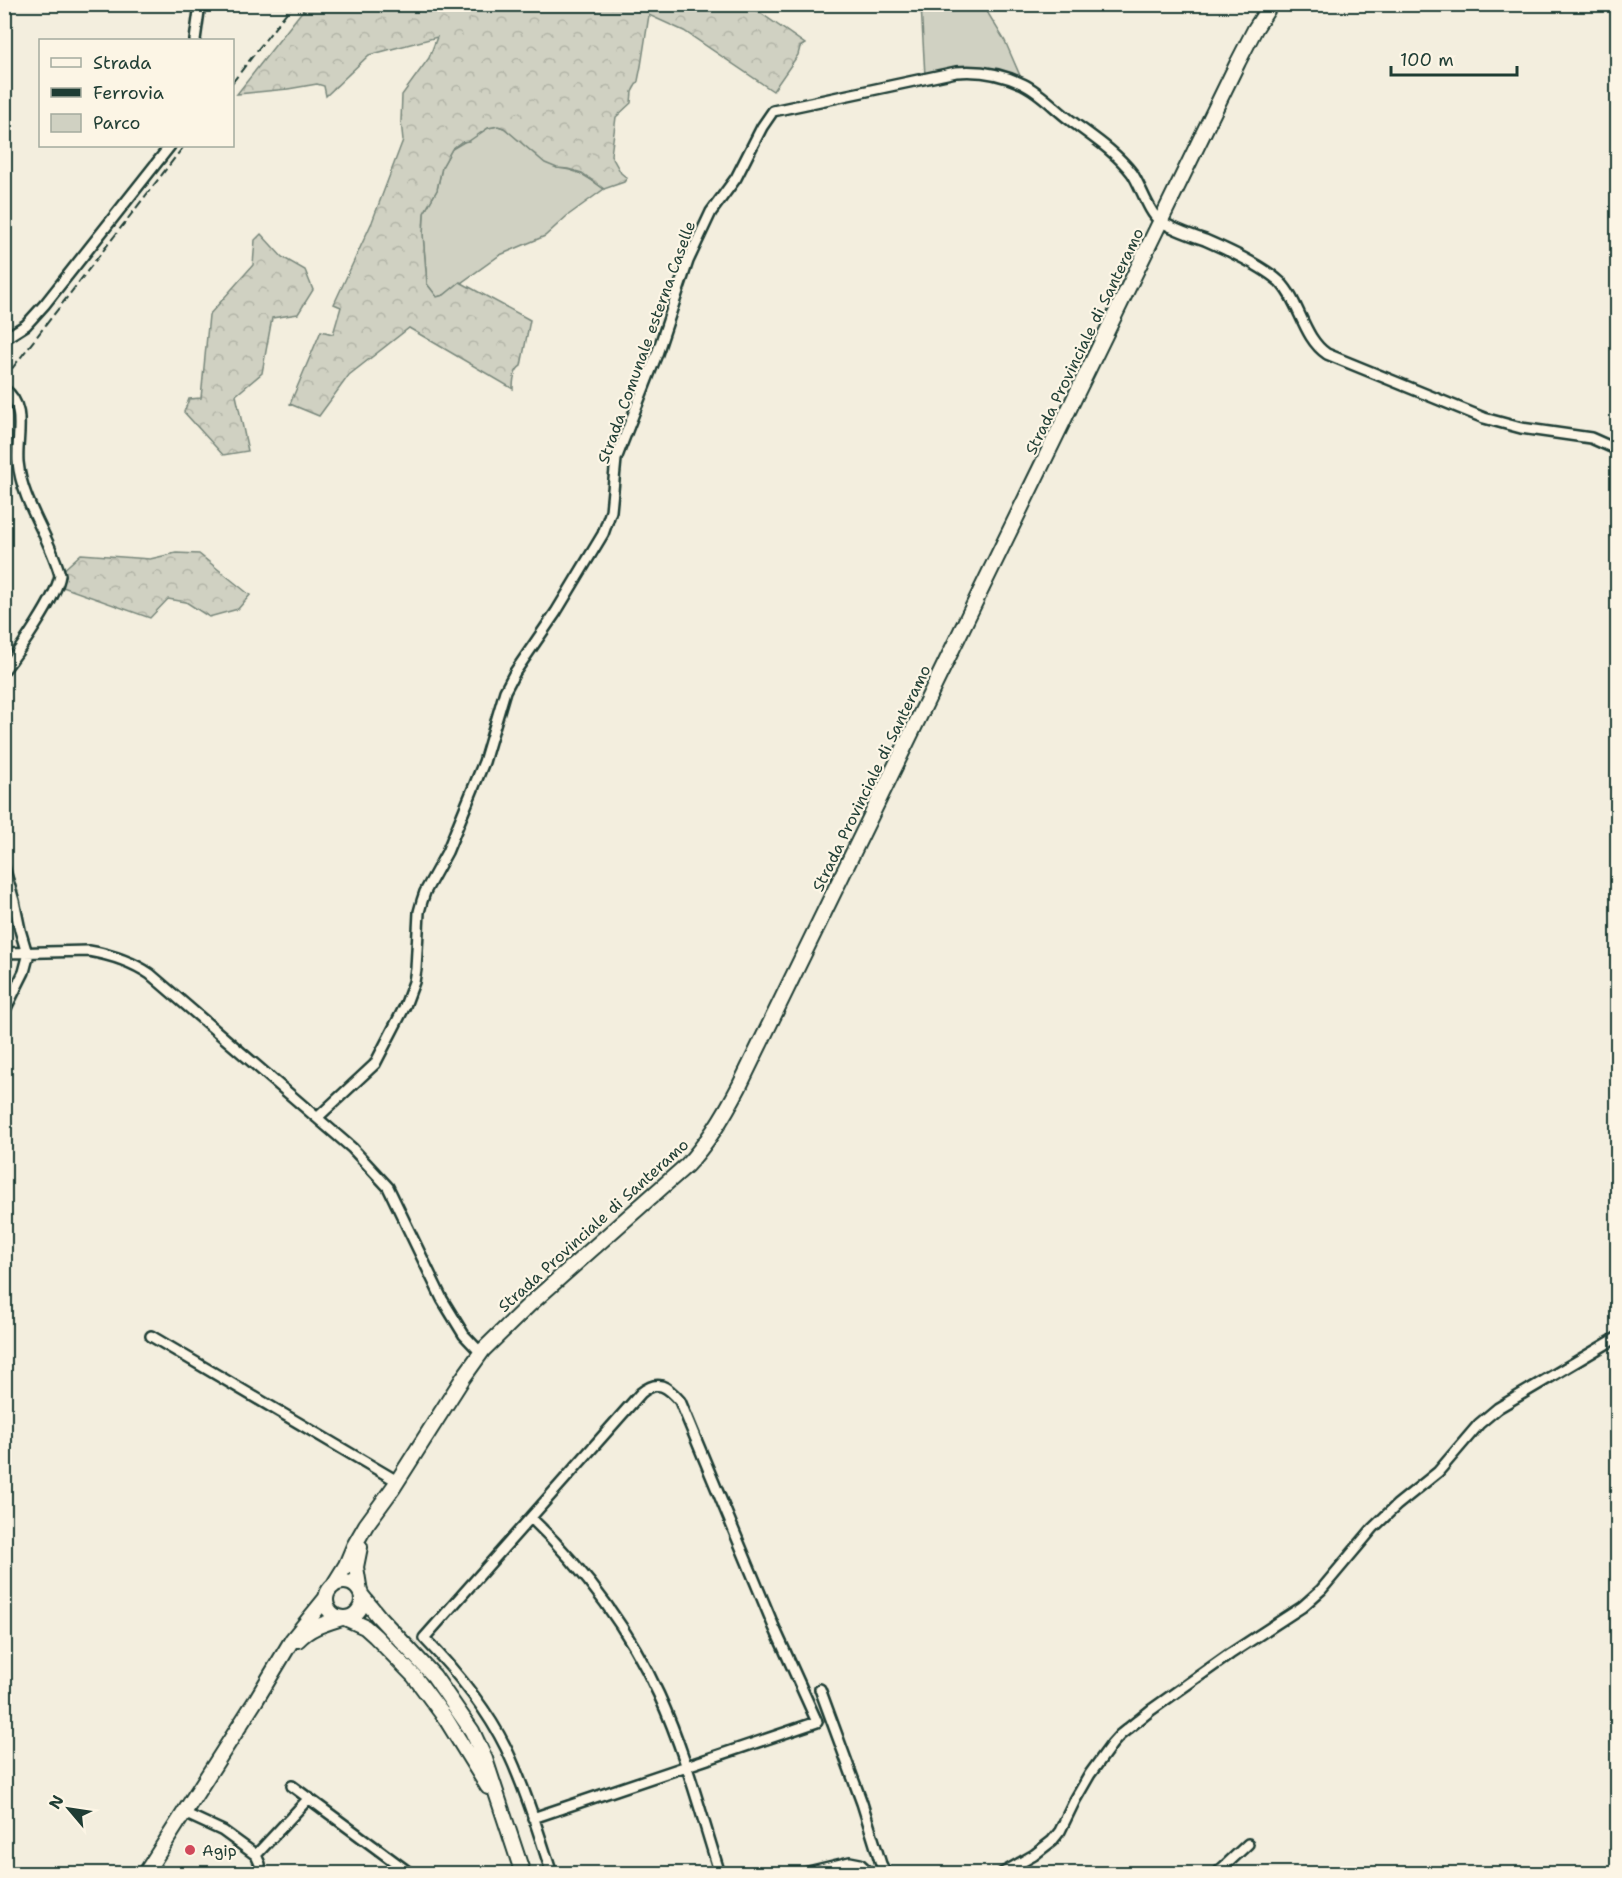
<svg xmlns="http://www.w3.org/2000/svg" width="1622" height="1878" viewBox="0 0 1622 1878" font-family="'Shantell Sans',sans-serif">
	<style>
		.green { fill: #d0d1c2; stroke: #78877b; stroke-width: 1.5 }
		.forest { fill: url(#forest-crowns); stroke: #78877b; stroke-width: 1.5 }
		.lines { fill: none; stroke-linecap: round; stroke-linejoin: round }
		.street-casing { stroke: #1f3d34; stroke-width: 14 }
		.secondary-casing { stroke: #1f3d34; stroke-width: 18 }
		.street { stroke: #fcf5e5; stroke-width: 9 }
		.secondary { stroke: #fcf5e5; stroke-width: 14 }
		.rail { stroke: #1f3d34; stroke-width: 2; stroke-dasharray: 9 4.5; stroke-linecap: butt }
		.poi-dot { fill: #d1495b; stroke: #fcf5e5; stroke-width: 2 }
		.labels { text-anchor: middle; stroke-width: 4.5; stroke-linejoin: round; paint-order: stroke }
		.street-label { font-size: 16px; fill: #1f3d34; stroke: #fcf5e5 }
		.poi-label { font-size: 16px; fill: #1f3d34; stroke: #fcf5e5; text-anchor: start }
	</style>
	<defs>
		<pattern id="forest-crowns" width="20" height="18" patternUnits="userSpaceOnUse" patternTransform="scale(1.5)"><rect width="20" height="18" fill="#d0d1c2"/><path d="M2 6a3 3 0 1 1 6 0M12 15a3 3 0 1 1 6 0" fill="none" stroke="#b2b4a7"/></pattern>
	</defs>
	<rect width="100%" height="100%" fill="#f3eede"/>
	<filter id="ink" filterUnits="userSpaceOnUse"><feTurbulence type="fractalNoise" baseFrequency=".0167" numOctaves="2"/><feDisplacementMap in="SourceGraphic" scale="12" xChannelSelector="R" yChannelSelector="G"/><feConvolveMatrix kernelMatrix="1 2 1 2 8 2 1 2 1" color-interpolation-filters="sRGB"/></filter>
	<g filter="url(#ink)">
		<!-- green -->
		<path class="green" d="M 921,5 L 983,5 L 1005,41 L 1021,78 L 994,71 L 925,76 Z
			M 498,126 L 504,128 L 557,168 C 577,169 589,178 604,189 L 567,216 L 545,236 L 500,255 L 444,295 L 437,297 L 427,284 L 423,235 L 424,213 L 437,190 L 442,167 L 452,149 L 488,128 Z"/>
		<!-- forest -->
		<path class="forest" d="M 307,5 L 749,5 L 805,44 L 800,47 L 798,55 L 773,91 L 684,31 L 649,15 L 641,66 L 638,81 L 632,92 L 631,103 L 616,117 L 611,155 L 621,173 L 627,178 L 624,182 L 604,189 L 582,173 L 568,169 L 557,168 L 545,163 L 504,128 L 498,126 L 488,128 L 469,141 L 461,142 L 452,149 L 442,167 L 437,190 L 424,213 L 423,234 L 427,284 L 437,297 L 444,295 L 460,282 L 530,320 L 521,366 C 514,370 513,381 513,389 L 409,328 L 349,375 L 319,416 L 290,404 L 321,331 L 333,334 L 341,307 L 334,304 L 372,222 L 403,140 L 401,121 L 402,95 L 429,58 L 437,37 L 369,55 L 326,96 L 324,86 L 317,84 L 288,89 L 237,94 Z
			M 261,234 L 282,257 L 305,270 L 313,290 L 298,314 L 272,318 L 262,373 L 236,395 L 248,451 L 223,455 L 184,412 L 189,399 L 201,398 L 209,315 L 253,265 L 255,240 Z
			M 176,553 L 199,554 L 250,595 L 238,609 L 209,617 L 186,602 L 168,599 L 150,618 L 60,586 L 60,573 L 81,554 L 150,559 Z"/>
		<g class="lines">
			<!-- street casing -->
			<g class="street-casing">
				<path id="street" d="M 195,40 L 200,4
					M 4,339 L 26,325 L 45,304 L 170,146
					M 4,389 C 28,406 16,437 18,462 C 22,503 50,537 60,575 C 57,597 19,651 4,670
					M 4,867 L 14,901 L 20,930 L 28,957 L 24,972 L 4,1012
					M 4,953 L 89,951 C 112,955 131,961 150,974 L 352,1148 L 388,1187 L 442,1299 L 464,1335 L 481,1353
					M 317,1118 L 375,1064 L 405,1006 L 414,982 L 416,969 L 419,912 L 422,901 L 425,892 L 447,852 L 484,762 L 505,691 L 515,672 L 556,612 L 603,534 L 611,511 L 616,459 L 657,354 L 688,261 L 711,212 L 736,178 L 762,127 L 773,111 L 956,72 C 979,70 1002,74 1023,84 C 1040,92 1054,108 1070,120 C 1091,136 1115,151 1132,173 C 1140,184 1149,213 1159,220 C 1172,229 1190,235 1205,240 C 1226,249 1264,267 1280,282 C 1300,302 1303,338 1327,354 L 1484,418 L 1521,428 L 1591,438 L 1618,450
					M 151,1336 L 397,1481
					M 531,1518 C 583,1568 629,1629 659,1695 C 685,1752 701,1814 720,1874
					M 820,1689 L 862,1803 L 881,1864 L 886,1874
					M 292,1786 L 411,1874
					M 184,1813 L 223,1831 L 256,1855 L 260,1864 L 259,1874
					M 533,1818 L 817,1722 L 774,1627 L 680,1401 C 667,1386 658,1379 641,1393 L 424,1638 C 455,1670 486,1707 506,1748 C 525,1788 538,1831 552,1874
					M 256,1855 L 309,1798
					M 800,1874 L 850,1862 L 860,1864 L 871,1874
					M 1001,1874 L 1034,1855 L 1052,1841 L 1060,1831 L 1075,1800 L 1090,1774 L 1112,1744 L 1120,1735 L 1151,1710 L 1230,1654 L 1302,1607 L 1321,1590 L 1373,1528 L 1397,1505 L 1438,1472 L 1479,1424 L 1498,1408 L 1618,1337
					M 1216,1874 L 1248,1844"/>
			</g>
			<!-- secondary casing -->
			<g class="secondary-casing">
				<path id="secondary" d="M 360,1547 L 356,1567 L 360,1592
					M326 1600a18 18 0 1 1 36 0a18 18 0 1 1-36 0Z
					M 333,1586 L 346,1565 L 354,1546 L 366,1525 L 393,1488 L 463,1378 L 483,1350 L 529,1305 L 687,1165 C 709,1141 724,1116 739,1087 L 1238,62 L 1255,29 L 1271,4
					M 362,1596 L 379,1617 L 434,1676 L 472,1731 L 485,1759 L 523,1874
					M 345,1618 L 365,1627 L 375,1636 L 414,1676 L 446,1719 L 488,1787
					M 298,1640 C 310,1627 326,1623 342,1618
					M 145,1874 L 256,1700 L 292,1640 L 326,1598"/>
			</g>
			<!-- street -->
			<use href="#street" class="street"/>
			<!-- secondary -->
			<use href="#secondary" class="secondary"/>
			<!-- rail -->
			<path class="rail" d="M 232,83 L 293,4
				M 4,379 L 184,146"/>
		</g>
	</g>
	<!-- markers -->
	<circle class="poi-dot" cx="190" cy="1850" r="6"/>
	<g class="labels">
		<!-- street labels -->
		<g class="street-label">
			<text transform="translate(1084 341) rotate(-64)" y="6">Strada Provinciale di Santeramo</text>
			<text transform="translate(646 342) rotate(-70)" y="6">Strada Comunale esterna Caselle</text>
			<text transform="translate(871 778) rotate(-64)" y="6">Strada Provinciale di Santeramo</text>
			<text transform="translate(593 1225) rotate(-42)" y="6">Strada Provinciale di Santeramo</text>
		</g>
		<!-- poi labels -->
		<g class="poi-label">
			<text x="202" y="1856">Agip</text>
		</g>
	</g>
	<!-- margin -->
	<rect width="1622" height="1878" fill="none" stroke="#fcf5e5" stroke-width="24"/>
	<rect x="12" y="12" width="1598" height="1854" fill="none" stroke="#1f3d34" stroke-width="2" filter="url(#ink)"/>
	<!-- legend -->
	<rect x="39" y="39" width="195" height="108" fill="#fcf5e5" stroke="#a4ab9e" stroke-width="1.5"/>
	<rect x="51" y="58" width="30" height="9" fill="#fcf5e5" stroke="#a4ab9e" stroke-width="1.5"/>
	<text x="93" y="69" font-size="18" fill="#1f3d34">Strada</text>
	<rect x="51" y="88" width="30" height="9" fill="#1f3d34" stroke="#a4ab9e" stroke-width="1.5"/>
	<text x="93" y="99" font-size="18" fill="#1f3d34">Ferrovia</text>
	<rect x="51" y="114" width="30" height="18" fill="#d0d1c2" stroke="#a4ab9e" stroke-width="1.5"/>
	<text x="93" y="129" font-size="18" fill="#1f3d34">Parco</text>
	<!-- north arrow -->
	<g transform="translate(69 1809) rotate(299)" stroke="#fcf5e5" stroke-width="4.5" paint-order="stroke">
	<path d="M0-4.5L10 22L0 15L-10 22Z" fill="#1f3d34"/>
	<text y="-9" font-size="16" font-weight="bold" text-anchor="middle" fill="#1f3d34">N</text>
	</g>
	<!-- scale -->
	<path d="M1391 66v9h126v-9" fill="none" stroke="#1f3d34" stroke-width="3"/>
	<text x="1400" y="66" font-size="18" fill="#1f3d34" stroke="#fcf5e5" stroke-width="4.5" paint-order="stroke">100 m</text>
</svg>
